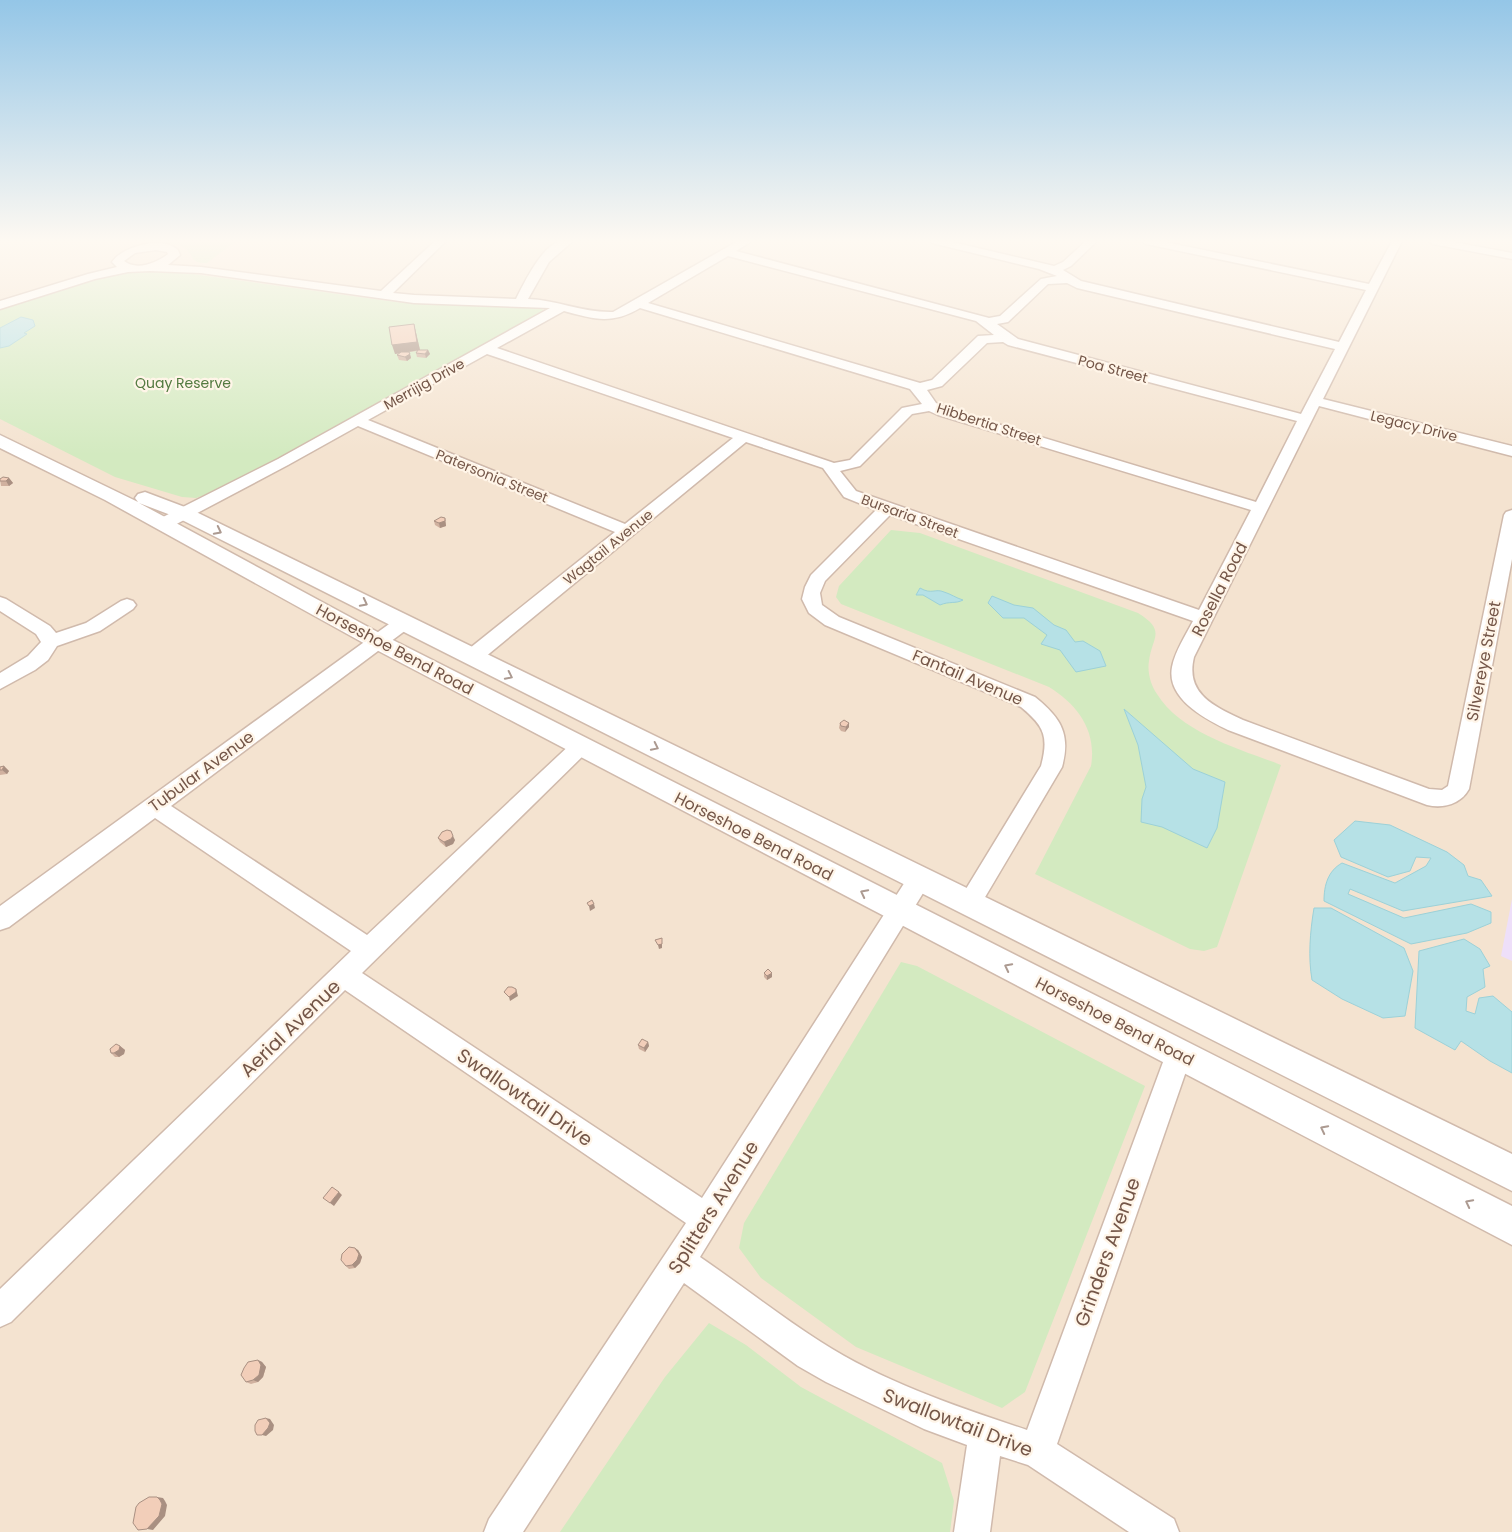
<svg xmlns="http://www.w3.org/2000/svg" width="1512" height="1532" viewBox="0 0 1512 1532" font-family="Poppins,sans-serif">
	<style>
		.residential { fill: #f4e3d0 }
		.education { fill: #eedff9 }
		.green { fill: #d3eac0 }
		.water { fill: #b6e1e6; stroke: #9cd1d8 }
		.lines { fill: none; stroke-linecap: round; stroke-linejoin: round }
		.minor-casing { stroke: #d0baac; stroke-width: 3 }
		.tertiary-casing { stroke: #d0baac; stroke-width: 3 }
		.minor { fill: #fff; fill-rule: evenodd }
		.tertiary { fill: #fff; fill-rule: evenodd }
		.wall { fill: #d0b19f }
		.shaded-wall { fill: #a99082 }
		.building { fill: #f2ceb9; stroke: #a99082 }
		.oneway { stroke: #ac9a91 }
		.labels { text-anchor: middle; stroke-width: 4.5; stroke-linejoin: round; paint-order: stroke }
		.far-street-label { font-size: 14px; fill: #745648; stroke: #fff5e8 }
		.far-park-label { font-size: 14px; fill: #537a40; stroke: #fff5e8 }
		.street-label { font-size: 16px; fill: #745648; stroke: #fff5e8 }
		.near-street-label { font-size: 19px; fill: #745648; stroke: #fff5e8 }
	</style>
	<rect width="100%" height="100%" fill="#fcf1e2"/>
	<!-- residential -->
	<path class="residential" d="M 0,241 L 1512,241 L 1512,1532 L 0,1532 Z"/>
	<!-- education -->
	<path class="education" d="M 1512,899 L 1512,961 L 1501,956 Z"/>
	<!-- green -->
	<path class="green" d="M 157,241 L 236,241 L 207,263 C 189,264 194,254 185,248 C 177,243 165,244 157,241 Z
		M 153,270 L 171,271 L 403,303 L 536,307 L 542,308 L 543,311 L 285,455 L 210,493 L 196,498 L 182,497 L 115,477 L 0,419 L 0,309 C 51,292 100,274 153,270 Z
		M 891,530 L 920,533 L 1138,613 C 1167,631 1152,637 1149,661 C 1147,672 1151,686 1157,694 C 1181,733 1240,749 1281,765 L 1217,947 L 1204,951 L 1190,949 L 1035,874 L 1091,766 C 1097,731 1078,705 1049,687 L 841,604 L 836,597 L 839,586 Z
		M 901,962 L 917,966 L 1145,1086 L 1025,1392 L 1002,1408 L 856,1347 L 761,1278 L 739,1248 L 744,1223 Z
		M 709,1323 L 746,1345 L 801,1387 L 942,1463 L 954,1501 L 950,1532 L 560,1532 L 665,1377 Z"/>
	<!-- water -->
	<path class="water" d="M 21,317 L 33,320 L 35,326 L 24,333 L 27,334 L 9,346 L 0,348 L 0,328 Z
		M 920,588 C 932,595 935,588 944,592 C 951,594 956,598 963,600 C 956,604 949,601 940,605 L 923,595 L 916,595 Z
		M 992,596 L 1014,605 L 1033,608 L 1054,625 L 1066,630 L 1075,642 L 1083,641 L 1100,651 L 1106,666 L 1076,672 L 1060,650 L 1041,644 L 1047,635 L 1024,618 L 1003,618 L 988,603 Z
		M 1124,709 L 1193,769 L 1225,782 L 1217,828 L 1207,848 L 1162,827 L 1141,822 L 1142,799 L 1146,787 L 1138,745 Z
		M 1355,821 L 1390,825 L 1447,852 L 1464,865 L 1468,876 L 1481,880 L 1492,896 L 1403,911 L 1350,889 L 1348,894 L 1404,918 L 1471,904 L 1491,912 L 1491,923 L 1467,933 L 1411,944 L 1324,901 C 1324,885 1328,871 1342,863 L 1395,883 L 1426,866 L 1431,858 L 1416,857 L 1410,871 L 1388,877 L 1341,857 L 1334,840 Z
		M 1314,908 L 1331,908 L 1404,948 L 1413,971 L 1405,1016 L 1383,1018 L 1342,999 L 1312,980 C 1308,957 1310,932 1314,908 Z
		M 1464,939 L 1480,949 L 1490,966 L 1483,969 L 1485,987 L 1467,997 L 1466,1011 L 1475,1014 L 1479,998 L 1493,996 L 1512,1012 L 1512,1073 L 1490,1061 L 1461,1041 L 1455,1050 L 1415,1028 L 1419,951 Z"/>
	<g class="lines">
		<!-- minor casing -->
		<g class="minor-casing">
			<path id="minor" d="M 435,241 L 446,241 L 393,293 L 414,295 L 516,299 C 524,283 542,245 561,241 C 565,240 570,241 573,241 L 549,262 L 528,299 C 557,300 584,313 613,312 L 738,241 L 750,241 L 749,243 L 736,251 L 989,318 L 1000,316 L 1041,279 L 1057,276 L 1039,269 L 932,243 L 931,241 L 948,241 L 1054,266 L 1063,262 L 1086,241 L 1097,241 L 1071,266 L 1063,270 L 1081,281 L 1339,342 L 1366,290 L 1146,244 L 1141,241 L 1160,241 L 1369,284 L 1392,241 L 1402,241 L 1323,399 L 1512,446 L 1512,456 L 1319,406 L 1194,657 C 1185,694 1214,706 1243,720 L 1429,789 L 1442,790 L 1448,786 L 1504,515 L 1506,512 L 1512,510 L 1512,559 L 1469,789 C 1461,804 1443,809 1427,805 L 1228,730 C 1206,719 1166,699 1172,667 C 1175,651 1186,635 1193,621 L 890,515 L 825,581 L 820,593 L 822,605 L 839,617 L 1035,697 C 1061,718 1071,734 1062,767 L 978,909 L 970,912 L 962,909 L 958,902 L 1041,766 C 1049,736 1044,726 1021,707 L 825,625 L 809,613 L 802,599 L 805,587 L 811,575 L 876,510 L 844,497 L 823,468 L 746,442 L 479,662 L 472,663 L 465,662 L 462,657 L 465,652 L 615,532 L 358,426 L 288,465 L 169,528 L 157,528 L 155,524 L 157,520 L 278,459 L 550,308 L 414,303 L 201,273 L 150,271 L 128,272 L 95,279 L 0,309 L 0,301 L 88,274 L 117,267 L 112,262 C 123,246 162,235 178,250 L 180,255 L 168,265 L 201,267 L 381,291 ZM 156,250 L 167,252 L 168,254 C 157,263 136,271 124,261 L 135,253 ZM 728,256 L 976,321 L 994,335 L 978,336 L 932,380 L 920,383 L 648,303 ZM 1067,283 L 1077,288 L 1335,349 L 1301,414 L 1018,339 L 997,324 L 1008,322 L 1048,284 ZM 640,308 L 910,389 L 922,404 L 902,408 L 850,460 L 834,463 L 497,348 L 564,311 C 593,319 612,325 640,308 ZM 1003,342 L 1008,345 L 1297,421 L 1256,502 L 948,409 L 936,403 L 927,390 L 942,386 L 987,343 ZM 487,354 L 733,438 L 625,524 L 368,420 ZM 929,411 L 938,415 L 1251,510 L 1199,610 L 856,491 L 840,471 L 860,466 L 912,414 Z
				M 1428,241 L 1448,241 L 1512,253 L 1512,259 L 1433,244 Z
				M 0,597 L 6,599 L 50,626 L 56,633 L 86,623 L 121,601 L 127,599 L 133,601 L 136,605 L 133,609 L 100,631 L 57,646 L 48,660 L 35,670 L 0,689 L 0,673 L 28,656 L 41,642 L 36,634 L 0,611 Z
				M 403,617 L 410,619 L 412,623 L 410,627 L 171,806 L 367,935 L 574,741 L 581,738 L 588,741 L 591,746 L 588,751 L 362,973 L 702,1198 L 912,871 L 920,868 L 928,871 L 932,878 L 928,885 L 700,1257 C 741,1285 780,1316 821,1342 C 883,1382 958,1407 1027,1430 L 1166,1054 L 1169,1045 L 1179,1041 L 1189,1045 L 1192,1054 L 1057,1444 L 1174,1519 L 1179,1532 L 1129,1532 L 1028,1465 L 1000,1456 L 990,1532 L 954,1532 L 967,1445 L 924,1429 L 826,1382 L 798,1366 L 684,1283 L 523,1532 L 484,1532 L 489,1519 L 686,1223 L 345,990 L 11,1322 L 0,1327 L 0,1289 L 351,951 L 155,818 L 9,927 L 0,930 L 0,906 L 396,619 Z"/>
		</g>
		<!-- tertiary casing -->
		<g class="tertiary-casing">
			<path id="tertiary" d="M 0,435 L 138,502 L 135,498 L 138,494 L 145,492 L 190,509 L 1512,1154 L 1512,1191 L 176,517 L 139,503 L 385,636 L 1512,1206 L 1512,1245 L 369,646 L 105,500 L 0,448 Z"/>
		</g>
		<!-- minor -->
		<use href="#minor" class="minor"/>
		<!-- tertiary -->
		<use href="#tertiary" class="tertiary"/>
	</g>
	<!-- wall -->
	<path class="wall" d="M 414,324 L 420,350 L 428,350 L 430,354 L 426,358 L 417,357 L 416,353 L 417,351 L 409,352 L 411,358 L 407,361 L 399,360 L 397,355 L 400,353 L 395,354 Z
		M 9,478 L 13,483 L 9,486 L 1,486 L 0,479 Z
		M 445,518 L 446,526 L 440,528 L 435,525 L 434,521 Z
		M 840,723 L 849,723 L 849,727 L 845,732 L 841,731 L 839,728 Z
		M 4,766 L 9,771 L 7,774 L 0,775 L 0,767 Z
		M 438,838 L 455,840 L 453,844 L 446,847 L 440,842 Z
		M 764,973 L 772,977 L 767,980 L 764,977 Z
		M 648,1042 L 649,1046 L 645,1052 L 639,1049 L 638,1045 Z
		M 120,1046 L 125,1050 L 124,1054 L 119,1057 L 115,1057 L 111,1053 Z
		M 358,1250 L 362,1257 L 360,1263 L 355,1268 L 349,1269 L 346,1266 Z
		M 258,1360 L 262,1362 L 266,1367 L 263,1377 L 258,1382 L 251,1384 L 246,1382 Z"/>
	<!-- shaded-wall -->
	<path class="shaded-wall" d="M 414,324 L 420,350 L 395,354 L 392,345 Z
		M 428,350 L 430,354 L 426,358 L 425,354 Z
		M 410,354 L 411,358 L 407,361 L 405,357 Z
		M 9,478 L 13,483 L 9,486 L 6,481 Z
		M 445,518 L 446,526 L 440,528 L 439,523 Z
		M 849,723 L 849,727 L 845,732 L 846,727 Z
		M 4,766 L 9,771 L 7,774 L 2,770 Z
		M 453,836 L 455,840 L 453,844 L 446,847 L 444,842 Z
		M 594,904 L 595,908 L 590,911 L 589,906 Z
		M 662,938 L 662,948 L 659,949 L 658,945 Z
		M 772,973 L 772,977 L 767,980 L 767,976 Z
		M 516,989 L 518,996 L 510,1001 L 509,997 Z
		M 648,1042 L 649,1046 L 645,1052 L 644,1048 Z
		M 120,1046 L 125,1050 L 124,1054 L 119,1057 L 114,1053 Z
		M 339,1192 L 342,1195 L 334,1206 L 330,1203 Z
		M 355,1248 L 358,1250 L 362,1257 L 360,1263 L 355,1268 L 352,1265 Z
		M 258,1360 L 262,1362 L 266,1367 L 263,1377 L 258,1382 L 253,1380 Z
		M 266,1418 L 270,1419 L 274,1425 L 273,1430 L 266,1436 L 262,1435 Z
		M 157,1497 L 163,1498 L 165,1501 L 167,1505 L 165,1516 L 153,1530 L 147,1529 Z"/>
	<!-- building -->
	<path class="building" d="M 414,324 L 417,342 L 392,345 L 389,327 Z
		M 418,350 L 428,350 L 425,354 L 416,353 Z
		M 401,352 L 409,352 L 410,354 L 405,357 L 397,355 Z
		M 3,477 L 9,478 L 6,481 L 0,481 L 0,479 Z
		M 441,517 L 445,518 L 445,521 L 439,523 L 434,521 Z
		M 844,720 L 849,723 L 846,727 L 841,726 L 840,723 Z
		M 4,766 L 2,770 L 0,770 L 0,767 Z
		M 447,830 L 451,831 L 453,836 L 451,839 L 444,842 L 438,838 L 442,832 Z
		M 592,900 L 594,904 L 589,906 L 587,903 Z
		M 662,938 L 662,944 L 658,945 L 655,940 Z
		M 768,969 L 772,973 L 767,976 L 764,973 Z
		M 508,987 L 512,987 L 516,989 L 516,992 L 509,997 L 504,992 Z
		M 642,1039 L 648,1042 L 644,1048 L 638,1045 Z
		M 116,1044 L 120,1046 L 119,1050 L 114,1053 L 111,1053 L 110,1049 Z
		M 332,1187 L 339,1192 L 330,1203 L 323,1198 Z
		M 349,1247 L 355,1248 L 359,1254 L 357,1260 L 352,1265 L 346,1266 L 341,1260 L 342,1254 Z
		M 258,1360 L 261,1365 L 259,1375 L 253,1380 L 246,1382 L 241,1375 L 244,1368 L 248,1362 Z
		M 266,1418 L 270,1423 L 268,1428 L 262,1435 L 257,1435 L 255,1431 L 255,1425 L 258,1420 Z
		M 149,1497 L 157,1497 L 160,1500 L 162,1504 L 159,1516 L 147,1529 L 138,1530 L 133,1523 L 136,1507 L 139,1503 Z"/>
	<!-- one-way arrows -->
	<defs><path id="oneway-chevron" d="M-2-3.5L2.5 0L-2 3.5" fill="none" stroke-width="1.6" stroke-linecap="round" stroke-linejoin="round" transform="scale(1.25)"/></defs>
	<g class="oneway">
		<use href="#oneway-chevron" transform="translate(218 531) rotate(27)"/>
		<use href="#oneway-chevron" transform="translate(364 603) rotate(27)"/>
		<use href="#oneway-chevron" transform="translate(509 676) rotate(26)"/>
		<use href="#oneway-chevron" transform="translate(655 747) rotate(26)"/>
		<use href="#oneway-chevron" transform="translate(864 893) rotate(-153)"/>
		<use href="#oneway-chevron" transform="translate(1008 967) rotate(-153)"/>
		<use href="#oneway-chevron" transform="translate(1324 1129) rotate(-153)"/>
		<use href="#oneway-chevron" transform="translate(1469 1203) rotate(-153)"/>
	</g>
	<!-- sky -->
	<linearGradient id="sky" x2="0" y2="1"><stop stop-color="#94c6e7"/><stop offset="0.53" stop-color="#fef9f2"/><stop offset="1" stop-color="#fef9f2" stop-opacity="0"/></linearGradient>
	<rect width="1512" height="455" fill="url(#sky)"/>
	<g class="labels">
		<!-- far-street labels -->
		<g class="far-street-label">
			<text transform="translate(1113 369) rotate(15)" y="5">Poa Street</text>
			<text transform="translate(424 384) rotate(-29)" y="5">Merrijig Drive</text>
			<text transform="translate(989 424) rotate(18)" y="5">Hibbertia Street</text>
			<text transform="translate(1414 426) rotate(14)" y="5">Legacy Drive</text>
			<text transform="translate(492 476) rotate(22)" y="5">Patersonia Street</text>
			<text transform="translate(910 516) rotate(20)" y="5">Bursaria Street</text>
			<text transform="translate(608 547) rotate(-39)" y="5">Wagtail Avenue</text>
		</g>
		<!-- far-park labels -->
		<g class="far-park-label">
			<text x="183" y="388">Quay Reserve</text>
		</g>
		<!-- street labels -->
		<g class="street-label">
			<text transform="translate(1219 589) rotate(-63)" y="6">Rosella Road</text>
			<text transform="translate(395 649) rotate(28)" y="6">Horseshoe Bend Road</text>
			<text transform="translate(1483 661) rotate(-79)" y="6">Silvereye Street</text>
			<text transform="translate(968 677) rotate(23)" y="6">Fantail Avenue</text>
			<text transform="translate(201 771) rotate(-36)" y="6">Tubular Avenue</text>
			<text transform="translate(754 836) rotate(27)" y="6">Horseshoe Bend Road</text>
			<text transform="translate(1115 1021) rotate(27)" y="6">Horseshoe Bend Road</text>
		</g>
		<!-- near-street labels -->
		<g class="near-street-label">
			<text transform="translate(290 1028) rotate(-44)" y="7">Aerial Avenue</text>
			<text transform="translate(525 1097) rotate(34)" y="7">Swallowtail Drive</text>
			<text transform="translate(713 1207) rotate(-58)" y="7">Splitters Avenue</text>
			<text transform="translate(1107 1252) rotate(-70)" y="7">Grinders Avenue</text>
			<text transform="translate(958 1422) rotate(21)" y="7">Swallowtail Drive</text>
		</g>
	</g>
</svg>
